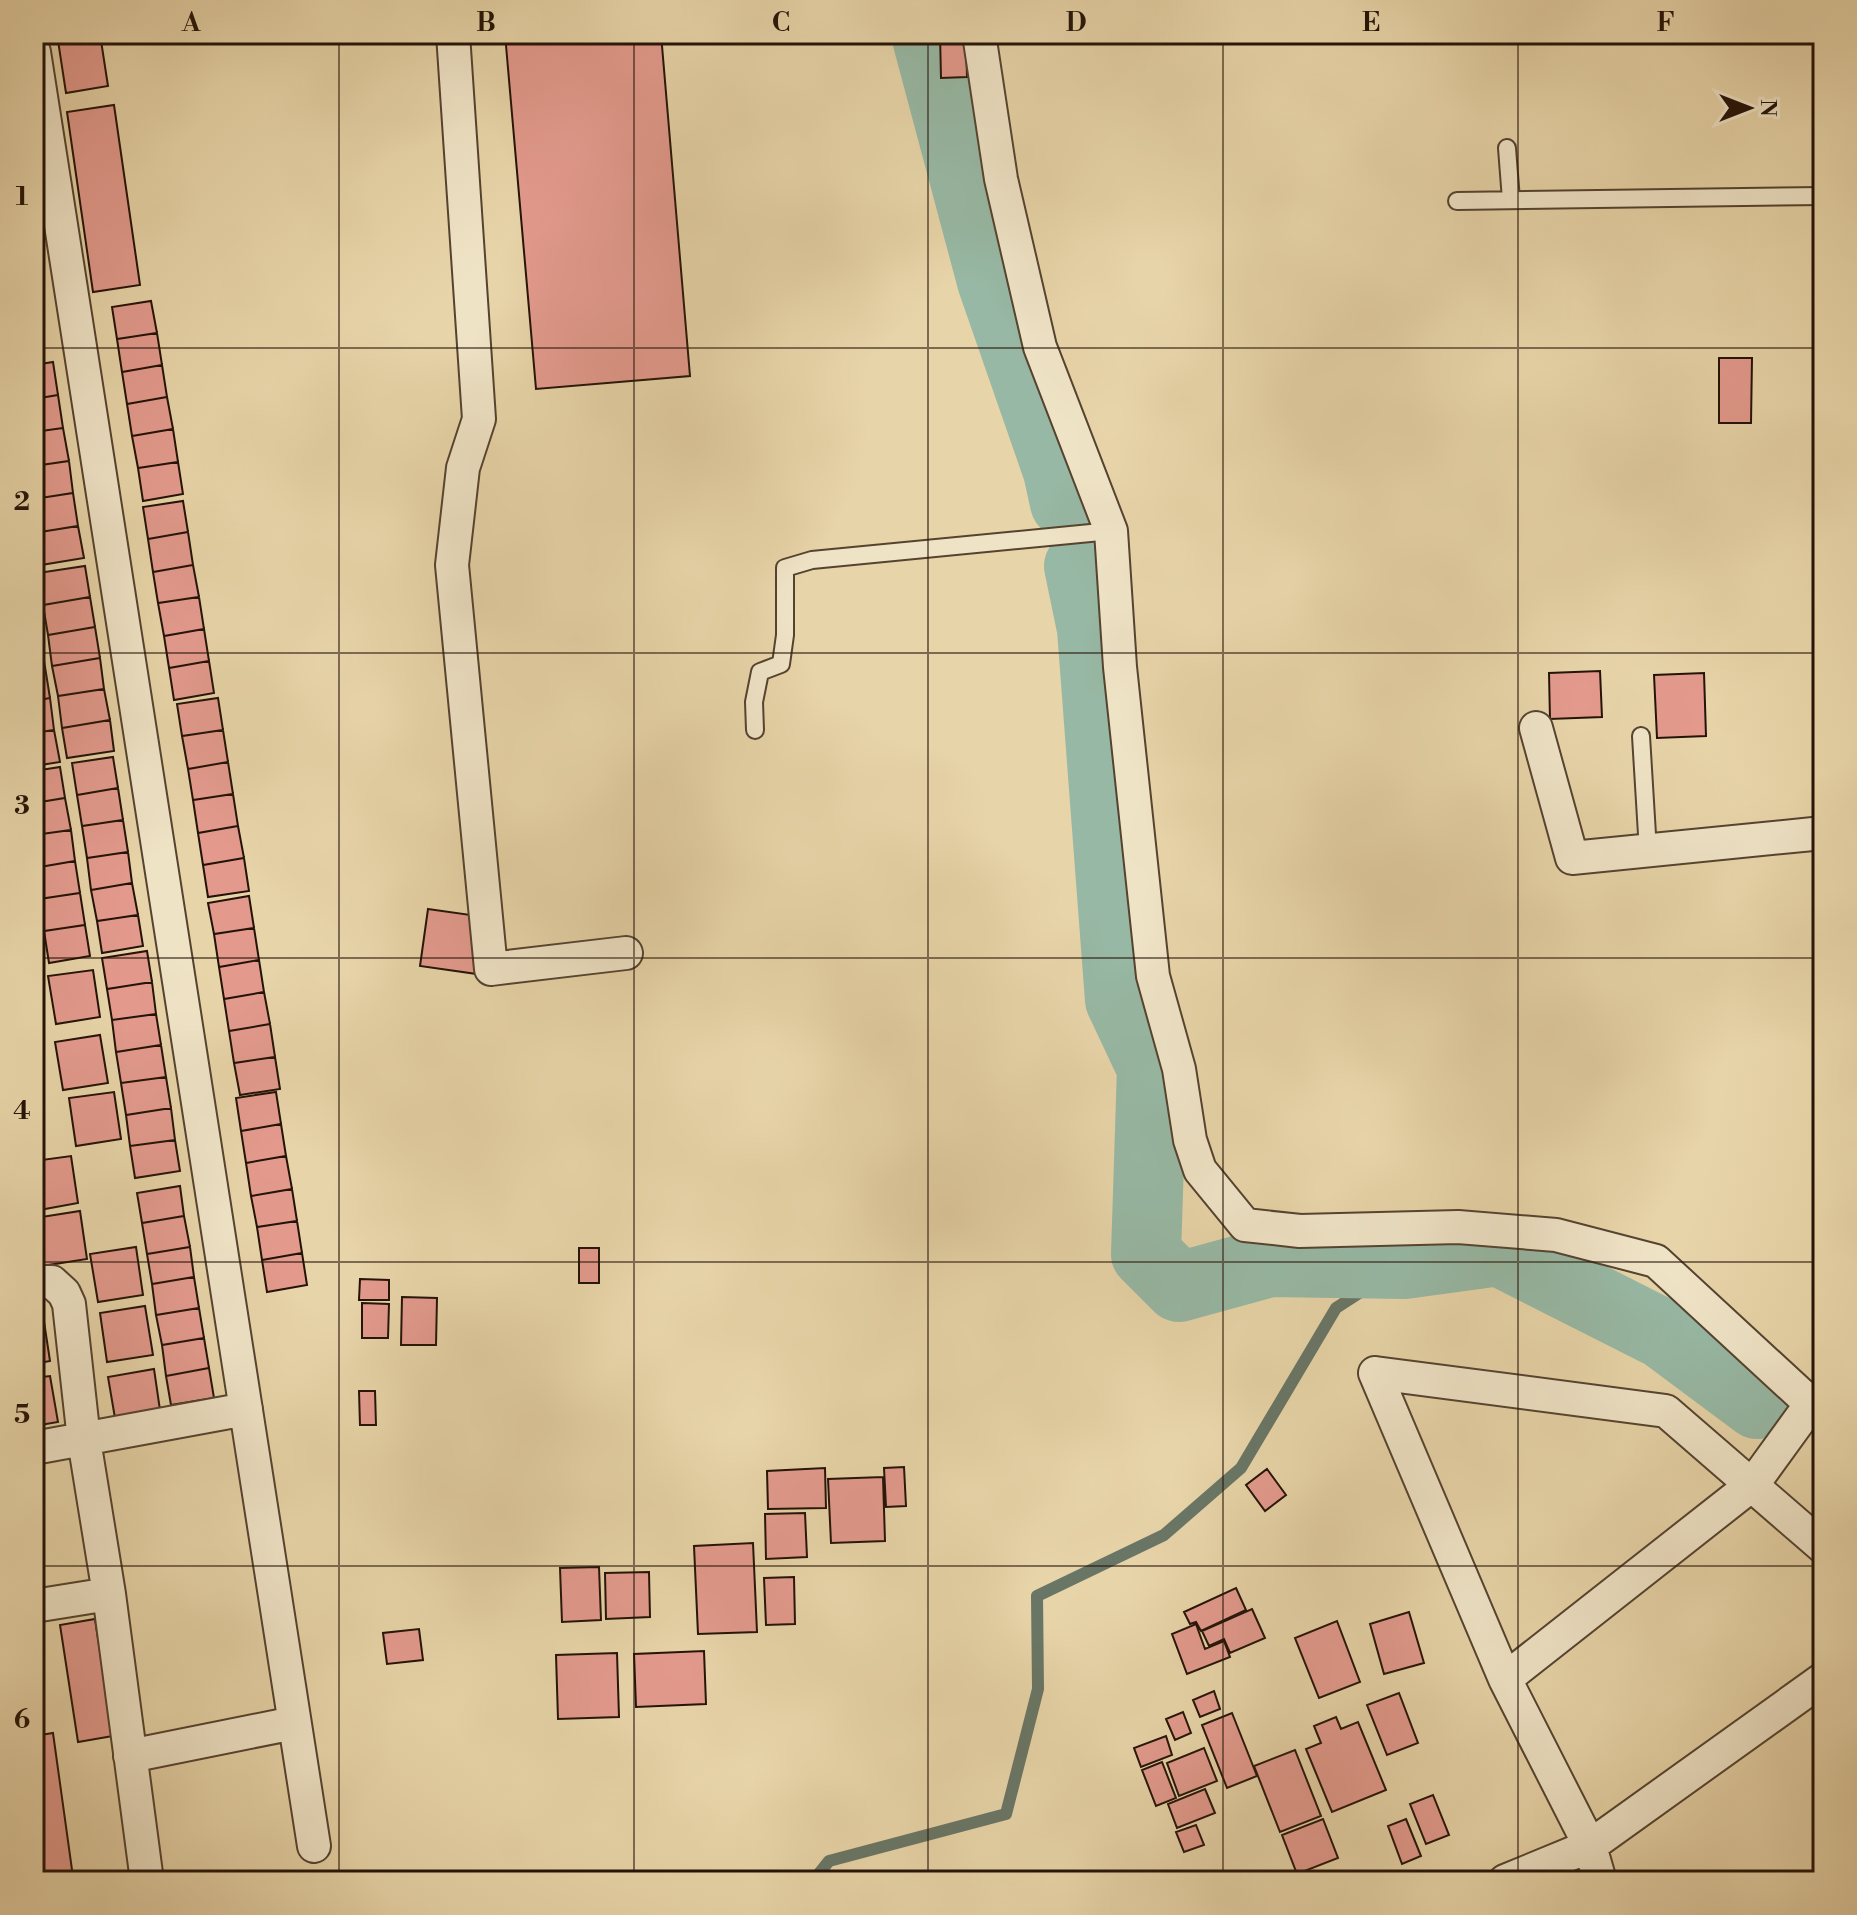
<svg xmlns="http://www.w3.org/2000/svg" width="1857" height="1915" viewBox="0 0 1857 1915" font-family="'Libre Bodoni',serif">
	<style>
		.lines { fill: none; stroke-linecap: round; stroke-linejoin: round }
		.stream { stroke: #697666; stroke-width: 12 }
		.river { stroke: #97b8a4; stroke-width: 70 }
		.building { fill: #e39a8d; stroke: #241308; stroke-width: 2 }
		.lane-casing { stroke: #554330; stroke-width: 20 }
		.street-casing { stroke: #554330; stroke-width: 36 }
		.lane { stroke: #efe3c6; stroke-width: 16 }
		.street { stroke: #efe3c6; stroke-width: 32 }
		.grid { fill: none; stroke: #241308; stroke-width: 2; stroke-opacity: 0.55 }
		.neatline { fill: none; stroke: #241308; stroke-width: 3 }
		.grid-label { font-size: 26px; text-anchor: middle; font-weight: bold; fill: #241308 }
	</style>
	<rect width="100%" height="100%" fill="#e7d4a8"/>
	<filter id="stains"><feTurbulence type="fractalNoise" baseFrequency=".0025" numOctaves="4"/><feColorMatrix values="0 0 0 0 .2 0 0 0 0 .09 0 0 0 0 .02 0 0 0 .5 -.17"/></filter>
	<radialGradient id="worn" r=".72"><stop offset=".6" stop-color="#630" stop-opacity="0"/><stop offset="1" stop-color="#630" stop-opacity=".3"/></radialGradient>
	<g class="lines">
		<!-- stream -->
		<path class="stream" d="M 813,1881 L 829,1861 L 1006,1814 L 1038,1689 L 1037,1596 L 1164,1535 L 1241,1468 L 1336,1308 L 1404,1264"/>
		<!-- river -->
		<path class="river" d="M 926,34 L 992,281 L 1058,471 L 1065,503
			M 1079,566 L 1092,629 L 1120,1000 L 1152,1068 L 1146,1254 L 1179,1287 L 1270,1262 L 1404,1264 L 1499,1251 L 1663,1334 L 1757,1404"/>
	</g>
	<!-- building -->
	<path class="building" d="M 57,34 L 100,34 L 108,86 L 66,93 Z
		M 505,34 L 661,34 L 690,376 L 536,389 Z
		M 940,34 L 966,34 L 967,77 L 941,78 Z
		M 114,105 L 140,285 L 93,292 L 67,112 Z
		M 151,301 L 157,333 L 117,339 L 112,307 Z
		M 157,333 L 162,365 L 122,372 L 117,339 Z
		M 1719,358 L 1752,358 L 1751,423 L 1719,423 Z
		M 53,362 L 58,395 L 34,399 L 34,365 Z
		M 162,365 L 167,397 L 127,404 L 122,372 Z
		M 58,395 L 63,428 L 34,432 L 34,399 Z
		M 167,397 L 173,429 L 132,436 L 127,404 Z
		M 63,428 L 69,461 L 34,466 L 34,432 Z
		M 173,429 L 178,462 L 138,468 L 132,436 Z
		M 69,461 L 73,493 L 34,499 L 34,466 Z
		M 178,462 L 183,494 L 143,501 L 138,468 Z
		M 73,493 L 78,526 L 34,533 L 34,499 Z
		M 183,501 L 188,532 L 148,539 L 143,507 Z
		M 78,526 L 84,558 L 35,566 L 34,533 Z
		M 188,532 L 193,565 L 153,572 L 148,539 Z
		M 193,565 L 199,597 L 158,603 L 153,572 Z
		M 85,566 L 90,597 L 43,605 L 38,573 Z
		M 90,597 L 95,627 L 48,635 L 43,605 Z
		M 199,597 L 204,629 L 164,636 L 158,603 Z
		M 34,604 L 40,635 L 34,636 Z
		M 95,627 L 100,658 L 52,666 L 48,635 Z
		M 204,629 L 209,661 L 169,668 L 164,636 Z
		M 40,635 L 45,667 L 34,668 L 34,636 Z
		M 100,658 L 104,689 L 58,696 L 52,666 Z
		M 209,661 L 214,693 L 174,700 L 169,668 Z
		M 45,667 L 50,698 L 34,701 L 34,668 Z
		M 1600,671 L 1602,717 L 1550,719 L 1549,673 Z
		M 1704,673 L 1706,736 L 1657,738 L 1654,675 Z
		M 104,689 L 110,720 L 62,728 L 58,696 Z
		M 50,698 L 54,730 L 34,733 L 34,701 Z
		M 218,698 L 223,730 L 182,736 L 177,704 Z
		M 110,720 L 114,751 L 67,758 L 62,728 Z
		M 54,730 L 60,762 L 34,766 L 34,733 Z
		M 223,730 L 228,762 L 188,769 L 182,736 Z
		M 113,757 L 118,788 L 77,795 L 72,763 Z
		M 228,762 L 233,794 L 193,800 L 188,769 Z
		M 60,767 L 65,798 L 34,803 L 34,771 Z
		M 118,788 L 123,820 L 82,826 L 77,795 Z
		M 233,794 L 238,826 L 198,833 L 193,800 Z
		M 65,798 L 71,830 L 34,835 L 34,803 Z
		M 123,820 L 128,852 L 87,858 L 82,826 Z
		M 238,826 L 244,858 L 203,865 L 198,833 Z
		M 71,830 L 75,861 L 34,868 L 34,835 Z
		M 128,852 L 132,883 L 91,890 L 87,858 Z
		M 244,858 L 249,891 L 208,897 L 203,865 Z
		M 75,861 L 80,893 L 39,899 L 34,868 Z
		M 132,883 L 138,915 L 97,921 L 91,890 Z
		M 80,893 L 85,925 L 44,931 L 39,899 Z
		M 249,896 L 254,928 L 214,934 L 208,903 Z
		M 428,909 L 485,917 L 477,974 L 420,966 Z
		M 138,915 L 143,946 L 102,953 L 97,921 Z
		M 85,925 L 90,956 L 49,963 L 44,931 Z
		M 254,928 L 259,960 L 219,967 L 214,934 Z
		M 147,951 L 152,982 L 107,989 L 102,958 Z
		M 259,960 L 264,992 L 224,999 L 219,967 Z
		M 93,970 L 100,1017 L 56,1024 L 48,976 Z
		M 152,982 L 156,1014 L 112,1020 L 107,989 Z
		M 264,992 L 270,1024 L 229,1031 L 224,999 Z
		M 156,1014 L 161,1045 L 116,1052 L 112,1020 Z
		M 270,1024 L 275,1057 L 234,1063 L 229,1031 Z
		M 100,1035 L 108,1083 L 63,1090 L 55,1042 Z
		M 161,1045 L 166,1077 L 121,1083 L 116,1052 Z
		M 275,1057 L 280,1089 L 240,1095 L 234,1063 Z
		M 166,1077 L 171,1108 L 126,1115 L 121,1083 Z
		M 114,1092 L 121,1139 L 76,1146 L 69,1098 Z
		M 276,1092 L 281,1124 L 241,1131 L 236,1098 Z
		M 171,1108 L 175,1140 L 130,1146 L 126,1115 Z
		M 281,1124 L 286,1156 L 246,1163 L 241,1131 Z
		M 175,1140 L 180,1171 L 135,1178 L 130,1146 Z
		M 71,1156 L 78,1203 L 34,1211 L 34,1161 Z
		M 286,1156 L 292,1189 L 251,1196 L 246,1163 Z
		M 180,1186 L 184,1216 L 142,1223 L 137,1193 Z
		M 292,1189 L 297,1221 L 257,1227 L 251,1196 Z
		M 80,1211 L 87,1259 L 42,1266 L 35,1218 Z
		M 184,1216 L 190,1247 L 147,1254 L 142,1223 Z
		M 297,1221 L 302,1253 L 262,1260 L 257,1227 Z
		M 136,1247 L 143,1295 L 98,1302 L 90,1254 Z
		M 190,1247 L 194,1277 L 152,1284 L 147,1254 Z
		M 579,1248 L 599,1248 L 599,1283 L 579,1283 Z
		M 302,1253 L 307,1285 L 267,1292 L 262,1260 Z
		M 194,1277 L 199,1308 L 156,1315 L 152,1284 Z
		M 360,1279 L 389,1280 L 389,1300 L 359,1300 Z
		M 402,1297 L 437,1298 L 436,1345 L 401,1345 Z
		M 362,1303 L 389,1304 L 388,1338 L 362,1338 Z
		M 145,1306 L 153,1355 L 107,1362 L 100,1313 Z
		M 199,1308 L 204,1338 L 162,1345 L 156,1315 Z
		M 43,1315 L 50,1361 L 34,1364 L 34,1317 Z
		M 204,1338 L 209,1368 L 166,1376 L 162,1345 Z
		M 209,1368 L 214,1398 L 171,1405 L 166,1376 Z
		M 154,1369 L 161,1417 L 116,1424 L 108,1377 Z
		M 50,1376 L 58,1422 L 34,1426 L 34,1378 Z
		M 359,1391 L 375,1391 L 376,1425 L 360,1425 Z
		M 904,1467 L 906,1506 L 886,1507 L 884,1468 Z
		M 825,1468 L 826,1508 L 768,1509 L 767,1471 Z
		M 1267,1469 L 1286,1495 L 1265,1511 L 1246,1485 Z
		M 883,1477 L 885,1541 L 831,1543 L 828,1479 Z
		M 805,1513 L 807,1557 L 766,1559 L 765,1514 Z
		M 753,1543 L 757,1632 L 698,1634 L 694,1546 Z
		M 599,1567 L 601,1620 L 562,1622 L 560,1568 Z
		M 649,1572 L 650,1617 L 606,1619 L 605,1573 Z
		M 794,1577 L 795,1624 L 766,1625 L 764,1578 Z
		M 1236,1588 L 1246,1610 L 1201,1631 L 1196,1622 L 1190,1624 L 1184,1612 Z
		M 1252,1609 L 1265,1638 L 1230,1653 L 1224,1639 L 1209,1646 L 1202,1631 Z
		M 1409,1612 L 1424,1663 L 1384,1674 L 1370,1624 Z
		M 95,1619 L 113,1736 L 78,1742 L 60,1625 Z
		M 1337,1621 L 1360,1682 L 1319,1698 L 1295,1638 Z
		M 1196,1624 L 1205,1649 L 1224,1641 L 1230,1657 L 1187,1674 L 1172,1634 Z
		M 419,1629 L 423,1660 L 387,1664 L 383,1633 Z
		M 704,1651 L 706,1704 L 636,1707 L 634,1654 Z
		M 617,1653 L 619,1717 L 558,1719 L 556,1655 Z
		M 1214,1691 L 1220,1709 L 1200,1717 L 1193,1700 Z
		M 1399,1693 L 1418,1743 L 1387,1755 L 1367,1705 Z
		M 1183,1712 L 1191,1733 L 1175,1740 L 1166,1719 Z
		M 1232,1713 L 1257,1776 L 1227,1788 L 1202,1725 Z
		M 1336,1717 L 1341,1729 L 1358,1722 L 1386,1790 L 1332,1812 L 1306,1749 L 1321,1743 L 1314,1726 Z
		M 53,1733 L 73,1877 L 39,1881 L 34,1849 L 34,1736 Z
		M 1166,1736 L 1172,1755 L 1141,1767 L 1134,1748 Z
		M 1204,1748 L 1217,1781 L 1179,1796 L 1167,1763 Z
		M 1295,1750 L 1321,1816 L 1280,1832 L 1254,1766 Z
		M 1162,1762 L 1176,1798 L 1156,1806 L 1142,1770 Z
		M 1205,1789 L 1215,1813 L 1177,1828 L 1168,1804 Z
		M 1433,1795 L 1449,1835 L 1426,1844 L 1410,1804 Z
		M 1323,1819 L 1338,1858 L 1297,1874 L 1282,1835 Z
		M 1406,1819 L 1421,1856 L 1402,1864 L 1388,1826 Z
		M 1196,1825 L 1204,1845 L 1184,1852 L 1176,1832 Z"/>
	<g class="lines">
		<!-- lane casing -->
		<g class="lane-casing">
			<path id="lane" d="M 1507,148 L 1511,200
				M 1457,201 L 1823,196
				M 755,730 L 754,702 L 760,672 L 781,664 L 785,635 L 785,568 L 812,560 L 1111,531
				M 1641,736 L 1648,851"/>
		</g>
		<!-- street casing -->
		<g class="street-casing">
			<path id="street" d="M 453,34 L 479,419 L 463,468 L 452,565 L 491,969 L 626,953
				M 979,34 L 1001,179 L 1040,347 L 1111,531 L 1120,667 L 1153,976 L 1179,1069 L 1190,1140 L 1200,1170 L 1245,1225 L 1300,1231 L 1458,1227 L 1556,1235 L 1656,1261 L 1811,1404
				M 34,52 L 314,1846
				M 1536,728 L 1572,858 L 1823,833
				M 34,1282 L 52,1282 L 64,1293 L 69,1304 L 84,1440 L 109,1594 L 147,1881
				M 1375,1373 L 1505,1679 L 1590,1846 L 1823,1679
				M 1375,1373 L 1666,1411 L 1823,1547
				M 34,1448 L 246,1409
				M 34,1606 L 109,1594
				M 1505,1679 L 1753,1484 L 1811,1404 L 1823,1394
				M 130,1756 L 294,1723
				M 1505,1881 L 1590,1846 L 1600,1881"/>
		</g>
		<!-- lane -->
		<use href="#lane" class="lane"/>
		<!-- street -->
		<use href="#street" class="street"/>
	</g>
	<!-- grid -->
	<path class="grid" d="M 339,34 L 339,1881M 634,34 L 634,1881M 928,34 L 928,1881M 1223,34 L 1223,1881M 1518,34 L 1518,1881M 34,348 L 1823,348M 34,653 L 1823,653M 34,958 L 1823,958M 34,1262 L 1823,1262M 34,1566 L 1823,1566"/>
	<!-- margin -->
	<rect width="1857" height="1915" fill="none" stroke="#e7d4a8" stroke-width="88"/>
	<!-- north arrow -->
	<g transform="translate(1749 108) rotate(90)" stroke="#efe3c6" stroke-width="6" paint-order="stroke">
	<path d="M0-6L14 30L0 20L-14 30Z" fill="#241308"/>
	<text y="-12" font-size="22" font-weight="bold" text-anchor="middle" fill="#241308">N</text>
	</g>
	<rect x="44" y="44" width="1769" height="1827" class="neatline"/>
	<g class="grid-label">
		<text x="191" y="31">A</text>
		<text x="486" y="31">B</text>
		<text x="781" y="31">C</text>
		<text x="1076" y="31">D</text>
		<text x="1371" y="31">E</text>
		<text x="1666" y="31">F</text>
		<text x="22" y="205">1</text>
		<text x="22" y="510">2</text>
		<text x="22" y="814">3</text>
		<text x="22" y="1119">4</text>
		<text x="22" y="1423">5</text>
		<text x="22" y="1728">6</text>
	</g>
	<rect width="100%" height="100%" filter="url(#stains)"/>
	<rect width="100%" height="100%" fill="url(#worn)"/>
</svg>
